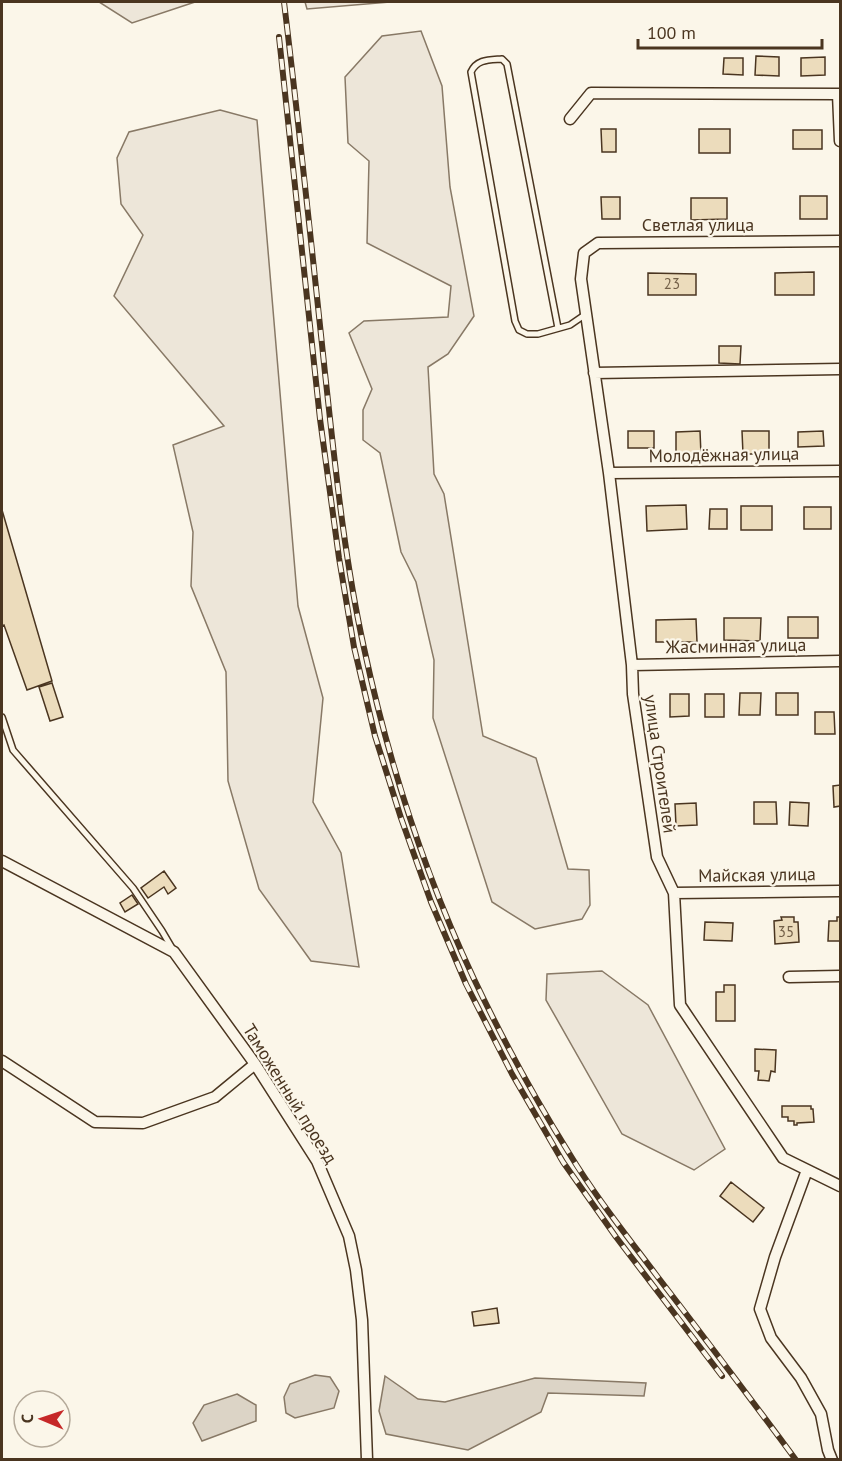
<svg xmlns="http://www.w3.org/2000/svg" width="842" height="1461" viewBox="0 0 842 1461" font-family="'PT Sans',sans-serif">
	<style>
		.green { fill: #ede6d9; stroke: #887966; stroke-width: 1.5 }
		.water { fill: #dcd4c6; stroke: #887966; stroke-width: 1.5 }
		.building { fill: #ecdcbc; stroke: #4a3520; stroke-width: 1.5 }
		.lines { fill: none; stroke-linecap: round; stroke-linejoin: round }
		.service-casing { stroke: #4a3520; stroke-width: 8 }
		.minor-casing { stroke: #4a3520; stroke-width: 13 }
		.service { stroke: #fbf6e9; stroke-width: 5 }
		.minor { stroke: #fbf6e9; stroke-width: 10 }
		.rail-casing { stroke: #4a3520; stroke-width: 6 }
		.rail { stroke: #fbf6e9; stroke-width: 4; stroke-dasharray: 11; stroke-linecap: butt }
		.labels { text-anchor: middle; stroke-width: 4.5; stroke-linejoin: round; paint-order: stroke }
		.number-label { font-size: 15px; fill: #725f47 }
		.street-label { font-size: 18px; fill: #4a3520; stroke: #fbf6e9 }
	</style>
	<rect width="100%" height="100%" fill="#fbf6e9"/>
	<!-- green -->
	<path class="green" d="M 99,2 L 195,2 L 132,23 Z
		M 305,2 L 390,2 L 307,9 Z
		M 421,31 L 442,86 L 450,187 L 474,316 L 448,354 L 428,367 L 434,474 L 444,494 L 483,736 L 536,758 L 568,869 L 589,870 L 590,905 L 582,919 L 535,929 L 492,902 L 433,718 L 434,660 L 416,582 L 401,552 L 380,453 L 363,440 L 363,410 L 372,389 L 349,333 L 364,321 L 448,317 L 451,286 L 367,243 L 369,161 L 348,143 L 345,77 L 382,36 Z
		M 220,110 L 257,120 L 298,606 L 323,698 L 313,802 L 341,853 L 359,967 L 311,961 L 259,889 L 228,781 L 226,672 L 191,586 L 193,532 L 173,445 L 224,426 L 114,296 L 143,235 L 121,204 L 117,158 L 129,132 Z
		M 602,971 L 648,1005 L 725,1149 L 694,1170 L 622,1134 L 546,1000 L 547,974 Z"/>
	<!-- water -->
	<path class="water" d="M 315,1375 L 330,1377 L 339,1391 L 334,1408 L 295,1418 L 286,1413 L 284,1397 L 290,1384 Z
		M 385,1376 L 418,1399 L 445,1402 L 535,1378 L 646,1383 L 644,1396 L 548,1393 L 541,1412 L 468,1450 L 386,1434 L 379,1411 Z
		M 237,1394 L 256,1405 L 256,1421 L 202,1441 L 193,1423 L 204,1405 Z"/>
	<!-- building -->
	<path class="building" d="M 756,56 L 779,57 L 779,76 L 755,75 Z
		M 825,57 L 825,75 L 801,76 L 801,58 Z
		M 724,58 L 743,58 L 743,75 L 723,74 Z
		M 601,129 L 616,129 L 616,152 L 602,152 Z
		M 699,129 L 730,129 L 730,153 L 699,153 Z
		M 793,130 L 822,130 L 822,149 L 793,149 Z
		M 800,196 L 827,196 L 827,219 L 800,219 Z
		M 601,197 L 620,197 L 620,219 L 602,219 Z
		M 691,198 L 727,198 L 727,219 L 691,220 Z
		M 814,272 L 814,295 L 775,295 L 775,273 Z
		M 648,273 L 696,274 L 696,295 L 648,295 Z
		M 719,346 L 741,346 L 740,364 L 719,363 Z
		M 628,431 L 654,431 L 654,448 L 628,448 Z
		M 700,431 L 701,455 L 676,455 L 676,432 Z
		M 742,431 L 769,431 L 769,454 L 743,454 Z
		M 823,431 L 824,446 L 798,447 L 798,432 Z
		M 686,505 L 687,529 L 647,531 L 646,506 Z
		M 741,506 L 772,506 L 772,530 L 741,530 Z
		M 804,507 L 831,507 L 831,529 L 804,529 Z
		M 710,509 L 727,509 L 727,529 L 709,529 Z
		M 2,510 L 52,681 L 27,690 L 4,625 L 2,626 Z
		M 788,617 L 818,617 L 818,638 L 788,638 Z
		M 724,618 L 761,618 L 760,641 L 724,640 Z
		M 696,619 L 697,642 L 656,642 L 656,620 Z
		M 52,683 L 63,717 L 50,721 L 39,687 Z
		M 740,693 L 761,693 L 760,715 L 739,715 Z
		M 776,693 L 798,693 L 798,715 L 776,715 Z
		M 670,694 L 689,694 L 689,716 L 670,717 Z
		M 705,694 L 724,694 L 724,717 L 705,717 Z
		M 815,712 L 834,712 L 835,734 L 815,734 Z
		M 840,785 L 840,806 L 834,807 L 833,786 Z
		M 754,802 L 776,802 L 777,824 L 754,824 Z
		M 790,802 L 809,803 L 808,826 L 789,825 Z
		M 696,803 L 697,825 L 676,826 L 675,804 Z
		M 164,871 L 176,888 L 168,894 L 164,887 L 148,898 L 141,888 Z
		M 132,895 L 138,904 L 125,912 L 120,903 Z
		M 781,917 L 794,917 L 794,922 L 798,922 L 799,942 L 775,944 L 774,921 L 782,920 Z
		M 837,917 L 840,917 L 840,941 L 828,941 L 829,921 L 837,921 Z
		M 705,922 L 733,923 L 732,941 L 704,940 Z
		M 724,985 L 735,985 L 735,1021 L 716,1021 L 716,992 L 724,992 Z
		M 755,1049 L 776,1050 L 775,1072 L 771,1071 L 769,1081 L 758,1080 L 759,1071 L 755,1071 Z
		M 782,1106 L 811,1106 L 811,1109 L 813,1109 L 814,1122 L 797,1123 L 797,1125 L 794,1125 L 794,1121 L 788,1121 L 788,1117 L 782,1117 Z
		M 731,1182 L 764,1208 L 753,1222 L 720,1196 Z
		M 497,1308 L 499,1323 L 474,1326 L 472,1312 Z"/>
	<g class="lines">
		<!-- service casing -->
		<g class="service-casing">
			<path id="service" d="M 558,328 L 507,64 L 502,59 C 489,60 477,59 471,72 L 515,321 L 519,330 L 527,334 L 538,334 L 570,325 L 586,314
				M 2,717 L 13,750 L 133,888 L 162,931 L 172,948"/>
		</g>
		<!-- minor casing -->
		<g class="minor-casing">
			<path id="minor" d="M 838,94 L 840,141
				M 570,119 L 591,93 L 840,94
				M 840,241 L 598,243 L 584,253 L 581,279 L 609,473 L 632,665 L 633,694 L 657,857 L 674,893 L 680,1005 L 783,1158 L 840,1186
				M 594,373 L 840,369
				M 609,473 L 840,471
				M 632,665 L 840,661
				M 2,861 L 174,952 L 255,1064 L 317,1161 L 349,1236 L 356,1270 L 362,1320 L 367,1460
				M 674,893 L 840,891
				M 789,977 L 840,976
				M 2,1061 L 95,1122 L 143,1123 L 215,1097 L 255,1064
				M 807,1170 L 775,1257 L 760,1309 L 771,1338 L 801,1378 L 821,1414 L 828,1450 L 832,1460"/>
		</g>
		<!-- service -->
		<use href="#service" class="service"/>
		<!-- minor -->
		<use href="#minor" class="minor"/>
		<!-- rail casing -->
		<g class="rail-casing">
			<path id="rail" d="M 284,2 C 299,125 312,249 325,373 C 335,464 344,557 364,648 C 388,760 425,875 474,979 C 502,1038 534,1097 569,1153 C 595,1196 627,1236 657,1276 C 704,1337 750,1398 796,1460
				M 279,37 L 320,419 L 339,558 L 354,647 L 375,736 L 401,818 L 431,902 L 466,984 L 512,1074 L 563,1162 L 616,1237 L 722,1376"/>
		</g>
		<!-- rail -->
		<use href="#rail" class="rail"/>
	</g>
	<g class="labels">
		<!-- number labels -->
		<g class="number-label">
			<text x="672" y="289">23</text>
			<text x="786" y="937">35</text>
		</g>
		<!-- street labels -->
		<g class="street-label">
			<text x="698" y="231">Светлая улица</text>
			<text transform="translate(724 455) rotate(-1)" y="6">Молодёжная улица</text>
			<text transform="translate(736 646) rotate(-1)" y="6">Жасминная улица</text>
			<text transform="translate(660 764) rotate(82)" y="6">улица Строителей</text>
			<text transform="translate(757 875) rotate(-1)" y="6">Майская улица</text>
			<text transform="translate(290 1094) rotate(58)" y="6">Таможенный проезд</text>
		</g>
	</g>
	<!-- border -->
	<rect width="842" height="1461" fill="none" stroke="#4a3520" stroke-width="6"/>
	<!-- north arrow -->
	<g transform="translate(42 1419) rotate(272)"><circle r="28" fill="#fbf6e9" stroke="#b4a999" stroke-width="1.5"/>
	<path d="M0-4.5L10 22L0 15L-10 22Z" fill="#c62828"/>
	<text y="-9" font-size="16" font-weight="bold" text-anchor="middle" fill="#4a3520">С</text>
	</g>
	<!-- scale -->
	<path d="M638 39v9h184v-9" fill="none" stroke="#4a3520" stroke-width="3"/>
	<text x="647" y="39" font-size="18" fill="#4a3520" stroke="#fbf6e9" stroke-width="4.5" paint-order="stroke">100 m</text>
</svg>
